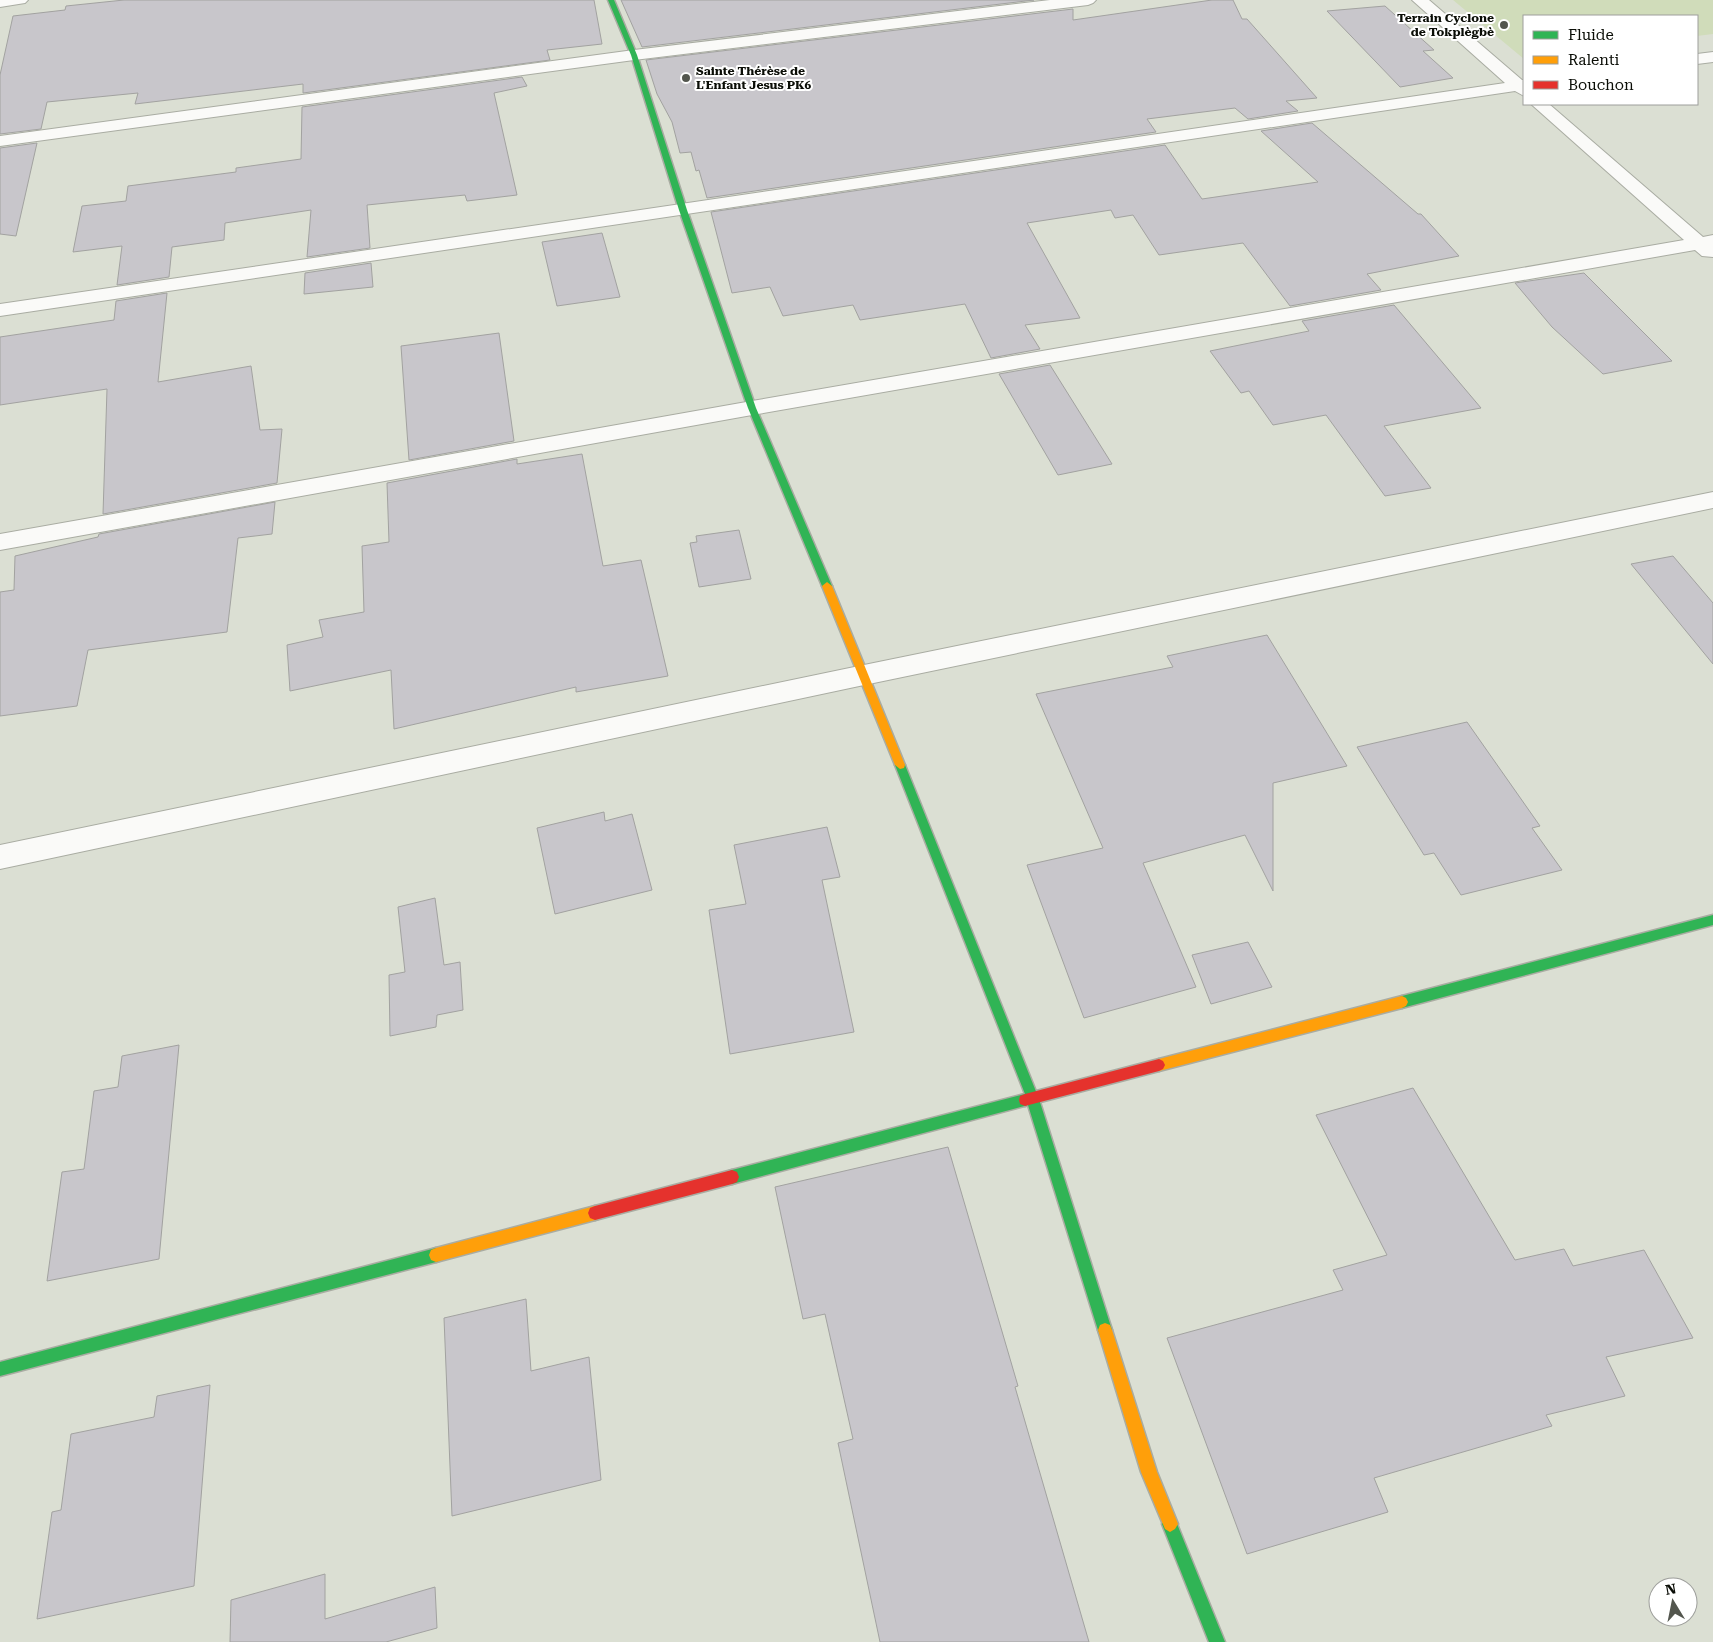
<svg xmlns="http://www.w3.org/2000/svg" width="1713" height="1642" viewBox="0 0 1713 1642" font-family="'Roboto Serif',serif">
	<style>
		.green { fill: #d0dcba }
		.building { fill: #c8c6cb; stroke: #a2a2a0 }
		.lines { fill: none; stroke-linecap: round; stroke-linejoin: round }
		.street-casing { stroke: #a9aca2; stroke-width: 2 }
		.fast-casing { stroke: #a9aca2; stroke-width: 3 }
		.slow-casing { stroke: #a9aca2; stroke-width: 3 }
		.jam-casing { stroke: #a9aca2; stroke-width: 3 }
		.street { fill: #fafaf8; fill-rule: evenodd }
		.fast { fill: #30b455; fill-rule: evenodd }
		.slow { fill: #ff9f0a; fill-rule: evenodd }
		.jam { fill: #e5322d; fill-rule: evenodd }
		.poi-dot { fill: #53564e; stroke: #fff; stroke-width: 2 }
		.labels { text-anchor: middle; stroke-width: 4; stroke-linejoin: round; paint-order: stroke }
		.far-poi-label { font-size: 12px; font-weight: bold; fill: #0a0d06; stroke: #fff; text-anchor: end }
	</style>
	<rect width="100%" height="100%" fill="#dbdfd3"/>
	<!-- green -->
	<path class="green" d="M 1453,0 L 1713,0 L 1713,34 L 1697,36 L 1697,16 L 1524,16 L 1524,59 Z"/>
	<!-- building -->
	<path class="building" d="M 124,0 L 594,0 L 602,44 L 547,50 L 550,60 L 303,93 L 303,84 L 135,104 L 138,93 L 47,102 L 41,129 L 0,134 L 0,75 L 13,16 L 65,10 L 66,6 Z
		M 621,0 L 1034,0 L 642,47 Z
		M 1212,0 L 1233,0 L 1242,19 L 1247,19 L 1317,98 L 1286,101 L 1298,111 L 1248,119 L 1235,108 L 1147,119 L 1156,132 L 707,198 L 699,170 L 696,171 L 691,152 L 680,153 L 672,122 L 657,94 L 646,60 L 1073,9 L 1073,20 Z
		M 1385,6 L 1434,50 L 1423,51 L 1453,78 L 1400,87 L 1327,11 Z
		M 522,77 L 527,86 L 494,93 L 517,195 L 467,201 L 465,195 L 367,205 L 370,248 L 307,257 L 311,210 L 225,223 L 224,240 L 172,247 L 169,277 L 117,285 L 122,246 L 73,252 L 82,206 L 126,201 L 128,186 L 236,172 L 236,168 L 301,159 L 302,107 Z
		M 1312,123 L 1418,214 L 1421,214 L 1459,256 L 1367,274 L 1381,290 L 1290,306 L 1243,243 L 1159,255 L 1133,215 L 1115,218 L 1111,210 L 1027,223 L 1080,318 L 1025,325 L 1040,349 L 991,358 L 965,304 L 860,320 L 853,305 L 783,316 L 770,287 L 732,293 L 711,212 L 1165,145 L 1202,199 L 1318,182 L 1261,131 Z
		M 37,143 L 16,236 L 0,234 L 0,148 Z
		M 602,233 L 620,297 L 557,306 L 542,242 Z
		M 371,263 L 373,287 L 304,294 L 305,273 Z
		M 1584,273 L 1672,361 L 1603,374 L 1552,327 L 1515,283 Z
		M 167,293 L 158,382 L 251,366 L 260,430 L 282,429 L 277,483 L 103,514 L 107,389 L 0,405 L 0,337 L 114,320 L 116,301 Z
		M 1394,305 L 1481,408 L 1384,426 L 1431,488 L 1385,496 L 1326,415 L 1273,425 L 1249,391 L 1241,393 L 1210,351 L 1309,331 L 1302,321 Z
		M 499,333 L 514,441 L 409,460 L 401,346 Z
		M 1050,365 L 1112,464 L 1058,475 L 999,374 Z
		M 582,454 L 603,566 L 641,560 L 668,676 L 576,692 L 576,687 L 394,729 L 391,670 L 290,691 L 287,645 L 323,637 L 319,620 L 364,612 L 362,546 L 389,542 L 387,483 L 517,459 L 517,464 Z
		M 275,502 L 272,534 L 238,538 L 227,632 L 88,650 L 77,706 L 0,716 L 0,592 L 14,590 L 15,556 L 98,537 L 99,534 Z
		M 739,530 L 751,579 L 699,587 L 690,543 L 697,542 L 696,536 Z
		M 1673,556 L 1713,603 L 1713,664 L 1631,564 Z
		M 1267,635 L 1347,766 L 1273,783 L 1273,891 L 1245,835 L 1143,863 L 1196,987 L 1084,1018 L 1027,865 L 1103,848 L 1036,694 L 1173,667 L 1167,656 Z
		M 1467,722 L 1540,826 L 1532,828 L 1562,870 L 1461,895 L 1434,853 L 1424,855 L 1357,747 Z
		M 604,812 L 605,821 L 632,814 L 652,890 L 555,914 L 537,828 Z
		M 827,827 L 840,877 L 822,880 L 854,1032 L 730,1054 L 709,910 L 746,904 L 734,845 Z
		M 435,898 L 444,965 L 460,962 L 463,1010 L 437,1015 L 436,1027 L 390,1036 L 389,975 L 405,972 L 398,907 Z
		M 1248,942 L 1272,987 L 1211,1004 L 1192,955 Z
		M 179,1045 L 159,1259 L 47,1281 L 62,1172 L 84,1169 L 94,1091 L 118,1087 L 122,1056 Z
		M 1413,1088 L 1515,1260 L 1564,1249 L 1573,1266 L 1644,1250 L 1693,1338 L 1606,1357 L 1625,1396 L 1546,1415 L 1552,1426 L 1374,1478 L 1388,1512 L 1247,1554 L 1167,1338 L 1343,1290 L 1333,1270 L 1387,1255 L 1316,1115 Z
		M 948,1147 L 1018,1386 L 1015,1387 L 1089,1642 L 880,1642 L 838,1443 L 853,1439 L 825,1314 L 803,1319 L 775,1187 Z
		M 526,1299 L 531,1371 L 589,1357 L 601,1480 L 452,1516 L 444,1318 Z
		M 210,1385 L 194,1586 L 37,1619 L 52,1512 L 61,1510 L 71,1434 L 154,1417 L 157,1396 Z
		M 325,1574 L 325,1619 L 435,1587 L 437,1628 L 386,1642 L 230,1642 L 231,1600 Z"/>
	<g class="lines">
		<!-- street casing -->
		<g class="street-casing">
			<path id="street" d="M 0,0 L 28,0 L 25,3 L 0,7 Z
				M 1050,0 L 1096,0 L 1093,3 L 1088,5 L 634,60 L 0,146 L 0,136 L 634,50 Z
				M 1412,0 L 1429,0 L 1522,80 L 1524,80 L 1524,96 L 1515,91 L 0,316 L 0,304 L 1505,83 Z
				M 1713,52 L 1713,62 L 1697,64 L 1697,54 Z
				M 1531,104 L 1549,104 L 1703,237 L 1713,235 L 1713,257 L 1702,256 L 1695,250 L 752,415 L 0,550 L 0,534 L 752,401 L 1684,240 Z
				M 1713,492 L 1713,508 L 864,685 L 0,869 L 0,845 L 864,665 Z"/>
		</g>
		<!-- fast casing -->
		<g class="fast-casing">
			<path id="fast" d="M 608,0 L 614,0 L 637,55 L 687,210 L 756,408 L 832,586 L 830,588 L 827,590 L 822,586 L 748,408 L 679,210 L 631,55 Z
				M 900,761 L 905,765 L 1039,1099 L 1112,1330 L 1110,1335 L 1105,1337 L 1100,1335 L 1098,1330 L 1028,1105 L 732,1184 L 727,1182 L 725,1177 L 727,1172 L 732,1170 L 1025,1094 L 895,765 Z
				M 1713,915 L 1713,925 L 1402,1008 L 1398,1006 L 1396,1002 L 1398,998 L 1402,996 Z
				M 436,1248 L 441,1250 L 443,1255 L 441,1260 L 436,1262 L 0,1376 L 0,1362 Z
				M 1170,1516 L 1175,1519 L 1225,1642 L 1209,1642 L 1162,1524 L 1165,1519 Z"/>
		</g>
		<!-- slow casing -->
		<g class="slow-casing">
			<path id="slow" d="M 827,582 L 832,586 L 905,765 L 904,768 L 900,769 L 895,765 L 822,586 Z
				M 1402,996 L 1406,998 L 1408,1002 L 1406,1006 L 1402,1008 L 1159,1071 L 1155,1069 L 1153,1065 L 1155,1061 L 1159,1059 Z
				M 595,1206 L 600,1208 L 602,1213 L 600,1218 L 595,1220 L 436,1262 L 431,1260 L 429,1255 L 431,1250 L 436,1248 Z
				M 1105,1323 L 1110,1325 L 1112,1330 L 1157,1472 L 1178,1524 L 1175,1529 L 1170,1532 L 1165,1529 L 1141,1472 L 1098,1330 L 1100,1325 Z"/>
		</g>
		<!-- jam casing -->
		<g class="jam-casing">
			<path id="jam" d="M 1159,1059 L 1163,1061 L 1165,1065 L 1163,1069 L 1159,1071 L 1025,1106 L 1020,1104 L 1019,1100 L 1020,1096 L 1025,1094 Z
				M 732,1170 L 737,1172 L 739,1177 L 737,1182 L 732,1184 L 595,1220 L 590,1218 L 588,1213 L 590,1208 L 595,1206 Z"/>
		</g>
		<!-- street -->
		<use href="#street" class="street"/>
		<!-- fast -->
		<use href="#fast" class="fast"/>
		<!-- slow -->
		<use href="#slow" class="slow"/>
		<!-- jam -->
		<use href="#jam" class="jam"/>
	</g>
	<!-- markers -->
	<g class="poi-dot">
		<circle cx="1504" cy="25" r="5"/>
		<circle cx="686" cy="78" r="5"/>
	</g>
	<g class="labels">
		<!-- far-poi labels -->
		<g class="far-poi-label">
			<text x="1494" y="22">Terrain Cyclone<tspan x="1494" dy="14">de Tokplègbè</tspan></text>
			<text x="696" y="75" text-anchor="start">Sainte Thérèse de<tspan x="696" dy="14">L'Enfant Jesus PK6</tspan></text>
		</g>
	</g>
	<!-- legend -->
	<rect x="1523" y="15" width="175" height="90" fill="#ffffff" stroke="#9d9e9b"/>
	<rect x="1533" y="31" width="25" height="8" fill="#30b455" stroke="#9d9e9b"/>
	<text x="1568" y="40" font-size="15" fill="#0a0d06">Fluide</text>
	<rect x="1533" y="56" width="25" height="8" fill="#ff9f0a" stroke="#9d9e9b"/>
	<text x="1568" y="65" font-size="15" fill="#0a0d06">Ralenti</text>
	<rect x="1533" y="81" width="25" height="8" fill="#e5322d" stroke="#9d9e9b"/>
	<text x="1568" y="90" font-size="15" fill="#0a0d06">Bouchon</text>
	<!-- north arrow -->
	<g transform="translate(1673 1602) rotate(350)"><circle r="24" fill="#ffffff" stroke="#9d9e9b"/>
	<path d="M0-4L9 19L0 12L-9 19Z" fill="#53564e"/>
	<text y="-8" font-size="14" font-weight="bold" text-anchor="middle" fill="#0a0d06">N</text>
	</g>
</svg>
